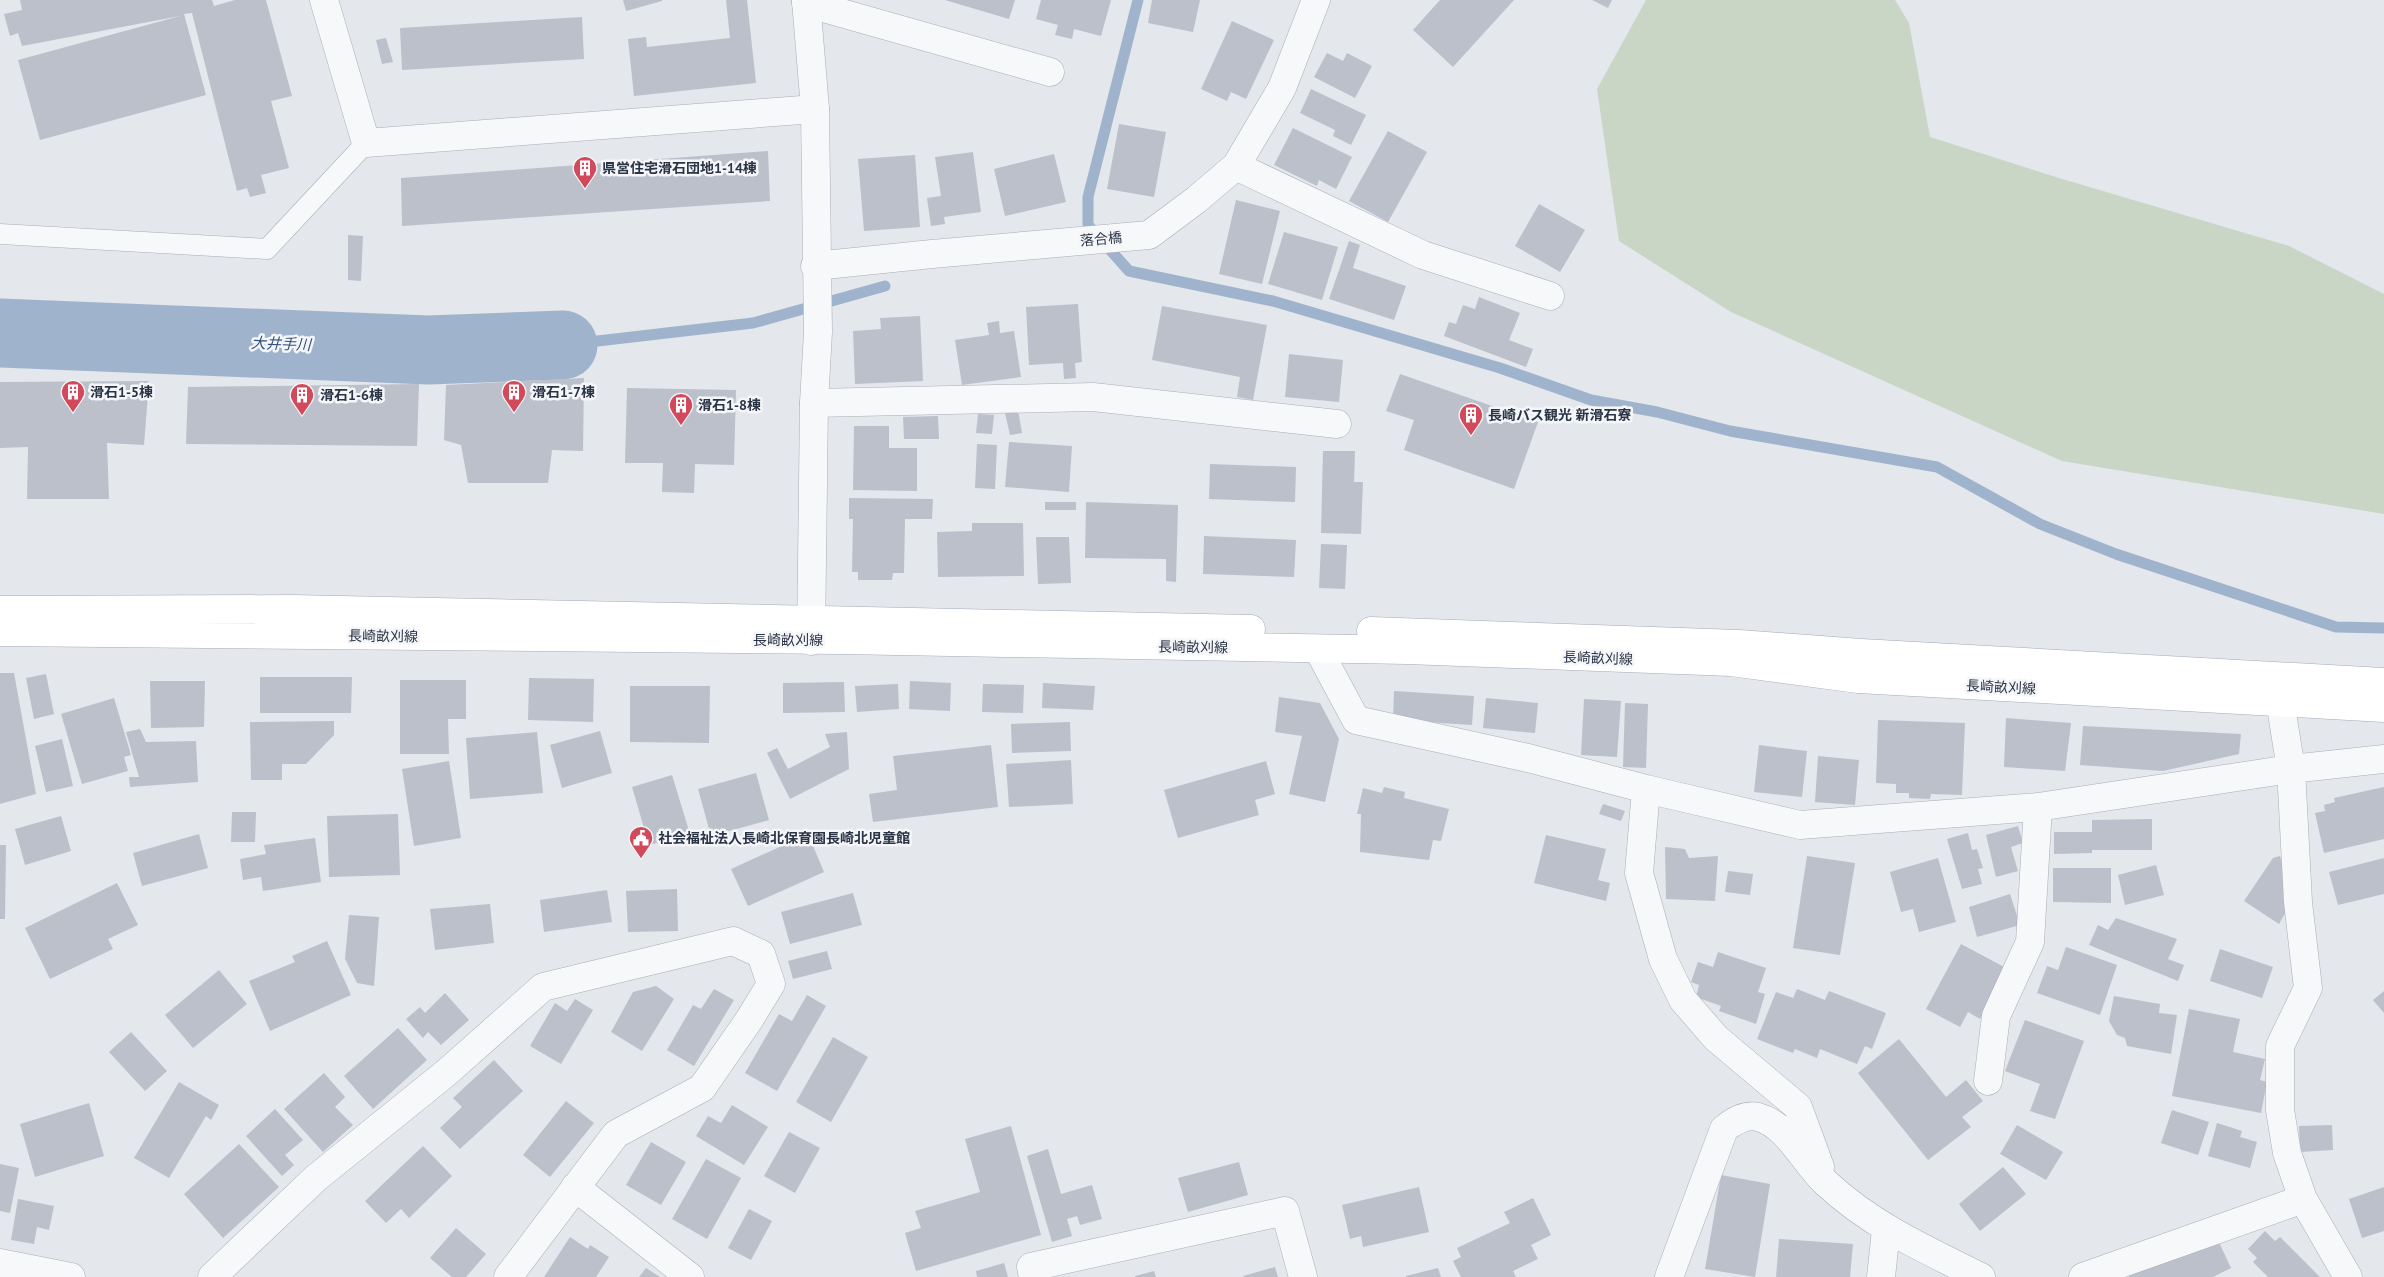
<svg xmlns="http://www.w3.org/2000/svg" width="2384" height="1277" viewBox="0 0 2384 1277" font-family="'PT Sans','Noto Sans JP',sans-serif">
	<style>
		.green { fill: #c9d6c5 }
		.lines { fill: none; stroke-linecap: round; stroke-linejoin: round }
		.stream { stroke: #9fb4cc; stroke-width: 11 }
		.river { stroke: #9fb4cc; stroke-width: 69 }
		.building { fill: #bbc0ca }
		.service-casing { stroke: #a9aeb7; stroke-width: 21 }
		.minor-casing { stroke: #a9aeb7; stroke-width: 29 }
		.tertiary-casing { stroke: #a9aeb7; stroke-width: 29 }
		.primary-casing { stroke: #a3abb8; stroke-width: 29 }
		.service { stroke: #f7f8fa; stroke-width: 20 }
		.minor { stroke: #f7f8fa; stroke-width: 28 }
		.tertiary { stroke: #f7f8fa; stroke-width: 28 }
		.primary { stroke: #fff; stroke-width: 28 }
		.labels { text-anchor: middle; stroke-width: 5; stroke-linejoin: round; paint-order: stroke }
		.poi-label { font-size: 14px; font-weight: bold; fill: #2b3445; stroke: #f4f6f9; text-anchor: start }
		.street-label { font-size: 14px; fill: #2b3445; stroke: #f4f6f9 }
		.water-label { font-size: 15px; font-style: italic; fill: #34527a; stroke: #f4f6f9 }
	</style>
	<rect width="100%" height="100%" fill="#e4e7ec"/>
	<!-- green -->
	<path class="green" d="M 1646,0 L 1895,0 L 1909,23 L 1930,137 L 2059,178 L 2289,246 L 2384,294 L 2384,514 L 2062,461 L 1731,312 L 1619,241 L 1597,89 Z"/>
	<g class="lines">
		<!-- stream -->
		<path class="stream" d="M 1138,0 L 1088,197 L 1088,225 L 1129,271 L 1273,301 L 1500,368 L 1591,400 L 1657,412 L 1730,431 L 1937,467 L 2040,524 L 2116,554 L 2336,627 L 2384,628
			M 563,345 L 753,323 L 885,286"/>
		<!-- river -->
		<path class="river" d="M 0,333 L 428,350 L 563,345"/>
	</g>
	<!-- building -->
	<path class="building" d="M 20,0 L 212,0 L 214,6 L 235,0 L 266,0 L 292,96 L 271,101 L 289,168 L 261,175 L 266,193 L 250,197 L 247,188 L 237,191 L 192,13 L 184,14 L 206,95 L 40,140 L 18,60 L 180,16 L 22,46 L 18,33 L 10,36 L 4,14 L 22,10 Z
		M 623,0 L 662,0 L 662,1 L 626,11 Z
		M 726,0 L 747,0 L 756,83 L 634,96 L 628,39 L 646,37 L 647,47 L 730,38 Z
		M 945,0 L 1015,0 L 1009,19 Z
		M 1041,0 L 1111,0 L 1101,36 L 1074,29 L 1072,39 L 1055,35 L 1058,25 L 1036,19 Z
		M 1152,0 L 1200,0 L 1193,32 L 1148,23 Z
		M 1440,0 L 1514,0 L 1453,67 L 1413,30 Z
		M 1592,0 L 1612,0 L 1608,8 Z
		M 582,17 L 584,59 L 402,70 L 400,28 Z
		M 1232,21 L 1274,40 L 1246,99 L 1231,92 L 1227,101 L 1201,89 Z
		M 386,38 L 393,62 L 382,64 L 376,40 Z
		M 1327,53 L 1343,61 L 1347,53 L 1372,66 L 1355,98 L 1314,77 Z
		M 1311,89 L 1366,115 L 1351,145 L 1333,136 L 1335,130 L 1300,113 Z
		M 1119,124 L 1166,132 L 1154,197 L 1107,189 Z
		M 1293,128 L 1352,157 L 1336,189 L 1319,180 L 1317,186 L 1274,165 Z
		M 1388,131 L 1427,152 L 1388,222 L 1349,201 Z
		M 768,151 L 770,201 L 402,226 L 401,178 Z
		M 973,152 L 981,212 L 944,217 L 945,224 L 931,226 L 927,198 L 941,196 L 935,157 Z
		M 1054,154 L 1066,202 L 1005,216 L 994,169 Z
		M 915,155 L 920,227 L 864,231 L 858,159 Z
		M 1236,200 L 1280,211 L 1262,284 L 1219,274 Z
		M 1539,204 L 1585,230 L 1560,272 L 1515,246 Z
		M 1284,232 L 1338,247 L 1322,300 L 1268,284 Z
		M 348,235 L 363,236 L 361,281 L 348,280 Z
		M 1349,241 L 1360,245 L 1353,268 L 1406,286 L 1394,320 L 1329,299 Z
		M 1479,297 L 1520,313 L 1509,340 L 1533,349 L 1526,367 L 1444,336 L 1449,322 L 1456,324 L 1463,305 L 1475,309 Z
		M 1078,304 L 1082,362 L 1075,363 L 1076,378 L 1064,379 L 1063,363 L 1029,365 L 1026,307 Z
		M 1162,306 L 1267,325 L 1253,400 L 1237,397 L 1240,377 L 1152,360 Z
		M 920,316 L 923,381 L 855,384 L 853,331 L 881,329 L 880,318 Z
		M 999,321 L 1000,333 L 1014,331 L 1021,377 L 962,385 L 955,340 L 989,335 L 987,323 Z
		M 1289,354 L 1343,360 L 1339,402 L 1285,397 Z
		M 1400,374 L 1538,422 L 1514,489 L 1404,450 L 1414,420 L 1386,411 Z
		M 584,378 L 583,451 L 552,450 L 548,483 L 468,483 L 461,445 L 444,440 L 446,385 Z
		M 149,381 L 144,445 L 107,443 L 109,499 L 27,499 L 28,447 L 0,448 L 0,382 Z
		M 419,384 L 417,446 L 186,444 L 188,387 Z
		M 627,388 L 736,390 L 734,465 L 695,464 L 694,493 L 662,492 L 663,463 L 625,463 Z
		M 1018,410 L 1022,433 L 1010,435 L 1005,413 Z
		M 978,414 L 994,415 L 992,434 L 976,433 Z
		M 938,416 L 939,439 L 904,439 L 903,417 Z
		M 854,426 L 889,426 L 889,448 L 917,448 L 917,491 L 853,490 Z
		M 1009,442 L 1072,446 L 1069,492 L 1005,487 Z
		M 977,444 L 997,445 L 995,489 L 975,488 Z
		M 1323,451 L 1355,451 L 1354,482 L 1363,482 L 1361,534 L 1321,533 Z
		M 1210,464 L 1296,467 L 1295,502 L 1209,499 Z
		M 849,498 L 933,499 L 932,519 L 905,519 L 904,573 L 893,573 L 892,580 L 858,580 L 858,572 L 852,572 L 853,519 L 849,519 Z
		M 1045,502 L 1076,502 L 1076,510 L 1045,510 Z
		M 1086,502 L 1178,505 L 1176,582 L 1166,581 L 1166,559 L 1085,558 Z
		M 972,523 L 1023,523 L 1024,576 L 938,577 L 937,532 L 972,531 Z
		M 1204,536 L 1296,540 L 1294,577 L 1203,574 Z
		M 1036,537 L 1069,537 L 1071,583 L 1038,584 Z
		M 1321,544 L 1347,545 L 1345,589 L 1319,588 Z
		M 0,673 L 14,673 L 36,794 L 0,804 Z
		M 46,674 L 54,714 L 34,719 L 26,678 Z
		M 260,677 L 352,677 L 351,713 L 260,713 Z
		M 529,678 L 594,679 L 593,722 L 528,720 Z
		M 400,680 L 466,680 L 466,719 L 448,719 L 449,754 L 400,754 Z
		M 150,681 L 205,681 L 204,727 L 151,728 Z
		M 910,681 L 951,683 L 950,711 L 909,709 Z
		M 844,682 L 845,712 L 783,713 L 783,683 Z
		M 1043,683 L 1095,686 L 1093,710 L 1042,708 Z
		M 898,684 L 899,709 L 857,712 L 855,686 Z
		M 983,684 L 1024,685 L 1023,713 L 982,712 Z
		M 630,686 L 710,686 L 709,743 L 630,742 Z
		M 1394,691 L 1474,696 L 1472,725 L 1393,720 Z
		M 1279,697 L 1320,703 L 1339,739 L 1325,802 L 1289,794 L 1302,736 L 1275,732 Z
		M 114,698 L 131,755 L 124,757 L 128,771 L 82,784 L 61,714 Z
		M 1486,698 L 1538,703 L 1535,733 L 1483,728 Z
		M 1584,699 L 1621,701 L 1617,757 L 1581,755 Z
		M 1625,703 L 1648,704 L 1646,768 L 1623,767 Z
		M 2006,718 L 2071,723 L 2065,771 L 2004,767 Z
		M 1878,720 L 1965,723 L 1962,795 L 1931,794 L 1930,799 L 1909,798 L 1909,793 L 1896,793 L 1896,784 L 1876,783 Z
		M 334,721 L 334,735 L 306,764 L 282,764 L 282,780 L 251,780 L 250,722 Z
		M 1070,722 L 1071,751 L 1012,753 L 1011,724 Z
		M 2083,726 L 2241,734 L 2239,754 L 2163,771 L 2080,765 Z
		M 140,729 L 146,742 L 196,741 L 198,782 L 130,787 L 129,777 L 139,777 L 126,732 Z
		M 600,731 L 612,773 L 562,788 L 550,745 Z
		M 537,732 L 543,793 L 470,799 L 466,738 Z
		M 847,732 L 849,769 L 790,799 L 767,753 L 777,748 L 788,769 L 830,747 L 825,734 Z
		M 62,739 L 73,786 L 46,792 L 35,746 Z
		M 991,745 L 998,807 L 873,822 L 869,794 L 897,790 L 893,756 Z
		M 1759,745 L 1807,751 L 1802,797 L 1754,792 Z
		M 1818,756 L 1859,760 L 1855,805 L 1815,802 Z
		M 1071,760 L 1073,804 L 1009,807 L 1006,764 Z
		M 449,761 L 461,838 L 414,846 L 402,769 Z
		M 1266,761 L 1275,794 L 1255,800 L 1259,815 L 1178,838 L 1164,790 Z
		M 756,773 L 769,820 L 711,836 L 698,789 Z
		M 672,775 L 690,834 L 649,845 L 632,787 Z
		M 1384,787 L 1405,792 L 1404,798 L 1449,809 L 1441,841 L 1433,840 L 1429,860 L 1360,852 L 1361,814 L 1357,814 L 1363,788 L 1382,793 Z
		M 2384,787 L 2384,839 L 2324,853 L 2315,813 L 2325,811 L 2324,805 L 2335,802 L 2334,798 Z
		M 1603,804 L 1625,811 L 1621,821 L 1599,814 Z
		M 232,812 L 256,812 L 255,842 L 231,842 Z
		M 398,814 L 400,875 L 329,877 L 327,816 Z
		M 61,816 L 71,851 L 25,865 L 15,829 Z
		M 2152,819 L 2152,850 L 2092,850 L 2092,853 L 2054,854 L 2054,832 L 2092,832 L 2092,820 Z
		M 2018,826 L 2023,843 L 2011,847 L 2018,871 L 1996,877 L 1986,835 Z
		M 1968,833 L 1972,850 L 1977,849 L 1983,868 L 1978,869 L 1982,884 L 1962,889 L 1947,839 Z
		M 199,834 L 208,868 L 142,886 L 133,853 Z
		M 808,834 L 824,872 L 748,906 L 731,869 Z
		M 1546,835 L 1606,849 L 1598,880 L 1610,883 L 1606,901 L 1534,883 Z
		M 315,838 L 321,882 L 263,891 L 261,877 L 243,880 L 240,859 L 266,854 L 264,845 Z
		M 0,845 L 6,845 L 5,919 L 0,919 Z
		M 1665,847 L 1685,849 L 1689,858 L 1718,856 L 1715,901 L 1666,899 Z
		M 1807,856 L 1855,863 L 1840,955 L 1793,948 Z
		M 2280,856 L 2287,882 L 2283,887 L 2287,895 L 2283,898 L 2287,910 L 2279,924 L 2244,901 L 2273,858 Z
		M 1938,858 L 1956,922 L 1919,932 L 1913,909 L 1901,912 L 1890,872 Z
		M 2384,858 L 2384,894 L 2338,905 L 2329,872 Z
		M 2156,865 L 2164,895 L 2125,905 L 2118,875 Z
		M 2053,868 L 2111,868 L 2111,903 L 2053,902 Z
		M 1728,871 L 1753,874 L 1750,895 L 1725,892 Z
		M 117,883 L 138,925 L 108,939 L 113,949 L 50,979 L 25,928 Z
		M 677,889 L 678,931 L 628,932 L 626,891 Z
		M 607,890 L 612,922 L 544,932 L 540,900 Z
		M 853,893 L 862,925 L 790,944 L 781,912 Z
		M 2010,894 L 2020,925 L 1977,937 L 1969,907 Z
		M 490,904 L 494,943 L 435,950 L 430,909 Z
		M 349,915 L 379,917 L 374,986 L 357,983 L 345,959 Z
		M 2116,918 L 2177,939 L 2168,959 L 2184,965 L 2178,981 L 2089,945 L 2098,925 L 2108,930 Z
		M 327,941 L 351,995 L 270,1031 L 249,981 L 295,962 L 292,956 Z
		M 1961,944 L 2008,969 L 1980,1019 L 1968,1012 L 1960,1027 L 1926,1009 Z
		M 2066,947 L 2117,965 L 2100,1015 L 2037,993 L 2047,966 L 2058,970 Z
		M 2220,949 L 2273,967 L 2262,998 L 2210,981 Z
		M 827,951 L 832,969 L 793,979 L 788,961 Z
		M 1718,952 L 1766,968 L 1758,992 L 1765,994 L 1756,1024 L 1719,1011 L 1721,1006 L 1696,997 L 1699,985 L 1691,982 L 1698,962 L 1713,967 Z
		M 219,970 L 247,1004 L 193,1048 L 165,1015 Z
		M 656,986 L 674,999 L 642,1051 L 611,1032 L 633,992 Z
		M 714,989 L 734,1000 L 694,1066 L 667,1050 L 693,1005 L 701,1009 Z
		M 1797,989 L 1825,1000 L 1829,991 L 1886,1013 L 1872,1049 L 1865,1046 L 1857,1064 L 1820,1049 L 1817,1058 L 1795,1049 L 1793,1053 L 1757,1039 L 1776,992 L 1793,998 Z
		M 2384,991 L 2384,1013 L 2373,1000 Z
		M 445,993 L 469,1020 L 441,1045 L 428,1032 L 423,1038 L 406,1019 L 420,1007 L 425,1013 Z
		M 807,995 L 826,1006 L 777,1091 L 745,1073 L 779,1014 L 792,1021 Z
		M 2114,996 L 2160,1004 L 2159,1013 L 2177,1015 L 2171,1054 L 2127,1046 L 2125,1038 L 2117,1035 L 2109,1021 Z
		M 575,999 L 593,1010 L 561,1064 L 530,1046 L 555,1003 L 567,1011 Z
		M 2189,1009 L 2240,1019 L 2233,1052 L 2265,1059 L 2260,1080 L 2267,1082 L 2261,1113 L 2172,1096 Z
		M 2025,1020 L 2084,1041 L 2055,1119 L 2030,1111 L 2040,1084 L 2005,1071 Z
		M 398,1028 L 427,1060 L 373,1109 L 344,1076 Z
		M 131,1032 L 167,1071 L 145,1091 L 109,1052 Z
		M 833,1037 L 868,1057 L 831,1122 L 796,1102 Z
		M 1899,1039 L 1946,1097 L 1966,1080 L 1983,1101 L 1962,1117 L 1971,1127 L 1928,1160 L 1858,1073 Z
		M 494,1060 L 523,1091 L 460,1149 L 440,1128 L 462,1107 L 453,1098 Z
		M 324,1073 L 345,1097 L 335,1107 L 353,1125 L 323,1152 L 284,1109 Z
		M 179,1082 L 219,1105 L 211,1120 L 206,1116 L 169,1178 L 134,1158 Z
		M 566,1101 L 594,1123 L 550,1177 L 523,1155 Z
		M 89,1103 L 104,1156 L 35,1177 L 20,1124 Z
		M 732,1105 L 768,1127 L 744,1165 L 696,1136 L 708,1116 L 721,1123 Z
		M 275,1109 L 303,1140 L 285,1155 L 294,1165 L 282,1176 L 246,1136 Z
		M 2172,1110 L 2209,1122 L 2198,1155 L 2161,1143 Z
		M 2217,1123 L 2242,1131 L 2240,1137 L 2257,1142 L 2250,1168 L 2208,1156 Z
		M 2017,1125 L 2063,1152 L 2046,1180 L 2000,1154 Z
		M 2332,1125 L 2333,1150 L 2300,1152 L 2299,1126 Z
		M 1011,1126 L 1041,1235 L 916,1271 L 905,1233 L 921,1228 L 915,1211 L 980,1192 L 965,1139 Z
		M 789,1132 L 820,1148 L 795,1193 L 764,1176 Z
		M 651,1142 L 686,1162 L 661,1205 L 626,1185 Z
		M 239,1144 L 279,1187 L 223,1238 L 184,1194 Z
		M 423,1146 L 452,1176 L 409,1218 L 401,1209 L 386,1223 L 365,1201 Z
		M 1048,1149 L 1061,1194 L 1092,1185 L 1102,1219 L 1080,1225 L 1077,1216 L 1067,1219 L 1072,1236 L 1052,1242 L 1027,1156 Z
		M 706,1159 L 741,1178 L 707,1239 L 672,1219 Z
		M 1239,1162 L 1248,1195 L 1188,1212 L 1178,1178 Z
		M 0,1164 L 19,1168 L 10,1213 L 0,1211 Z
		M 2003,1167 L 2026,1194 L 1980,1231 L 1959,1204 Z
		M 1721,1175 L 1770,1184 L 1755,1277 L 1705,1269 Z
		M 1419,1187 L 1429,1232 L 1363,1247 L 1361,1236 L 1350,1239 L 1342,1205 Z
		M 2384,1187 L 2384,1231 L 2362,1238 L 2349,1199 Z
		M 1533,1198 L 1551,1235 L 1531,1245 L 1538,1259 L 1513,1271 L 1516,1277 L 1461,1277 L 1453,1261 L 1461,1257 L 1457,1248 L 1510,1223 L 1504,1212 Z
		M 18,1199 L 54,1206 L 49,1230 L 37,1227 L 34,1244 L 11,1240 Z
		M 749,1209 L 772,1221 L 751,1260 L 728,1248 Z
		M 456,1228 L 486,1254 L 466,1277 L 452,1277 L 430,1258 Z
		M 2265,1231 L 2275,1241 L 2280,1237 L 2320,1277 L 2268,1277 L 2253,1262 L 2257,1258 L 2248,1249 Z
		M 2216,1236 L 2231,1268 L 2213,1277 L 2129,1277 L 2121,1259 Z
		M 570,1237 L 588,1249 L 590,1245 L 609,1257 L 596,1277 L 544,1277 Z
		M 1779,1239 L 1853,1244 L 1850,1277 L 1776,1277 Z
		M 1004,1263 L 1008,1277 L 977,1277 L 976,1271 Z
		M 1275,1267 L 1278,1277 L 1244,1277 L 1243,1276 Z
		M 646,1268 L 660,1277 L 639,1277 Z
		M 1438,1268 L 1441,1277 L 1406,1277 L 1406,1276 Z
		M 1154,1271 L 1156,1277 L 1135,1277 L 1135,1276 Z"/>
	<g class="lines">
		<!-- service casing -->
		<g class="service-casing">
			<path id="service" d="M 0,234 L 267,249 L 366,143"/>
		</g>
		<!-- minor casing -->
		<g class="minor-casing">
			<path id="minor" d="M 324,0 L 366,143 L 815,109
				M 806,3 L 1050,72
				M 1236,166 L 1423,255 L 1550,296
				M 814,403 L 1093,397 L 1337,424
				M 1318,649 L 1356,720 L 1528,758 L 1646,789 L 1800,825 L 2038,807 L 2291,769 L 2384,759
				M 2280,701 L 2291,769 L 2298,902 L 2308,988 L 2280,1046 L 2280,1110 L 2287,1153 L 2303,1199 L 2348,1277
				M 1646,789 L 1639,873 L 1663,959 L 1683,1000 L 1716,1038 L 1798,1107 L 1820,1167
				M 1988,1081 L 1996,1016 L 2030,942 L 2038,807
				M 575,1187 L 690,1277
				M 0,1263 L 71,1277
				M 212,1277 L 316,1178 L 446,1073 L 543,987 L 733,941 L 761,954 L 771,984 L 749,1020 L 702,1088 L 616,1134 L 508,1277
				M 1033,1277 L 1031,1267 L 1285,1211 L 1303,1277
				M 1669,1277 L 1724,1129 C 1734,1121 1745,1114 1758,1117 C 1788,1125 1804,1163 1826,1183 C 1871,1225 1926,1250 1981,1277
				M 1881,1277 L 1886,1230
				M 2083,1277 L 2303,1199"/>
		</g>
		<!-- tertiary casing -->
		<g class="tertiary-casing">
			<path id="tertiary" d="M 806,0 L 815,109 L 818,332 L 814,403 L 811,641
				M 815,266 L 932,254 L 1149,235 L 1196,200 L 1236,166 L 1282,88 L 1316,0"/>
		</g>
		<!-- primary casing -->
		<g class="primary-casing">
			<path id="primary" d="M 0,610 L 291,609 L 1251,629
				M 1371,631 L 1739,644 L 1861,653 L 2384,682
				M 0,632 L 841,640 L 1407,650 L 1731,662 L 1858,679 L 2384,708"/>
		</g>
		<!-- service -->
		<use href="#service" class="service"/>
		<!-- minor -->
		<use href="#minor" class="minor"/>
		<!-- tertiary -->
		<use href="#tertiary" class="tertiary"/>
		<!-- primary -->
		<use href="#primary" class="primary"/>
	</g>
	<!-- icons -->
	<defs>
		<g id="building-pin" transform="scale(1.25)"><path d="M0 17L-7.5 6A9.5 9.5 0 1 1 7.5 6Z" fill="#d1495b" stroke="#f4f6f9"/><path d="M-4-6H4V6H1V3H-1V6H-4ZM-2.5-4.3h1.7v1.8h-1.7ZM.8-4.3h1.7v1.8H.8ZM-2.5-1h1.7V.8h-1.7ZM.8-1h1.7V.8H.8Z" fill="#fff"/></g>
		<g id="civic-pin" transform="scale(1.25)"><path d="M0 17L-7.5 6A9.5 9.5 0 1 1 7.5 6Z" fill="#d1495b" stroke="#f4f6f9"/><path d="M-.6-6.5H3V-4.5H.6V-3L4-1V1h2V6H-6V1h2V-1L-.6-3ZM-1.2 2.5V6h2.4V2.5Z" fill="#fff"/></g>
	</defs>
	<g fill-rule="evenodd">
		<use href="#building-pin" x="585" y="168"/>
		<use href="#building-pin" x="73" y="392"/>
		<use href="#building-pin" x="514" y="392"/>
		<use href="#building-pin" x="302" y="395"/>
		<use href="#building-pin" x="681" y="405"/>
		<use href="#building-pin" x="1471" y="415"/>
		<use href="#civic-pin" x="641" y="838"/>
	</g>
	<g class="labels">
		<!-- poi labels -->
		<g class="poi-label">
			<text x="602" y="173">県営住宅滑石団地1-14棟</text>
			<text x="90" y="397">滑石1-5棟</text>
			<text x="532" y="397">滑石1-7棟</text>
			<text x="320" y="400">滑石1-6棟</text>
			<text x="698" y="410">滑石1-8棟</text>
			<text x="1488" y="420">長崎バス観光 新滑石寮</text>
			<text x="658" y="843">社会福祉法人長崎北保育園長崎北児童館</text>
		</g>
		<!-- street labels -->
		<g class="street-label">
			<text transform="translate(1101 239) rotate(-5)" y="5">落合橋</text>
			<text transform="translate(383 636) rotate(1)" y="5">長崎畝刈線</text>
			<text x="788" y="645">長崎畝刈線</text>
			<text transform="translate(1193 647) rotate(1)" y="5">長崎畝刈線</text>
			<text transform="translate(1598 658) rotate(2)" y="5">長崎畝刈線</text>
			<text transform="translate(2001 687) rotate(3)" y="5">長崎畝刈線</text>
		</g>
		<!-- water labels -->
		<g class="water-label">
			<text transform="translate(281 344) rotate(2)" y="5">大井手川</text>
		</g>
	</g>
</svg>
